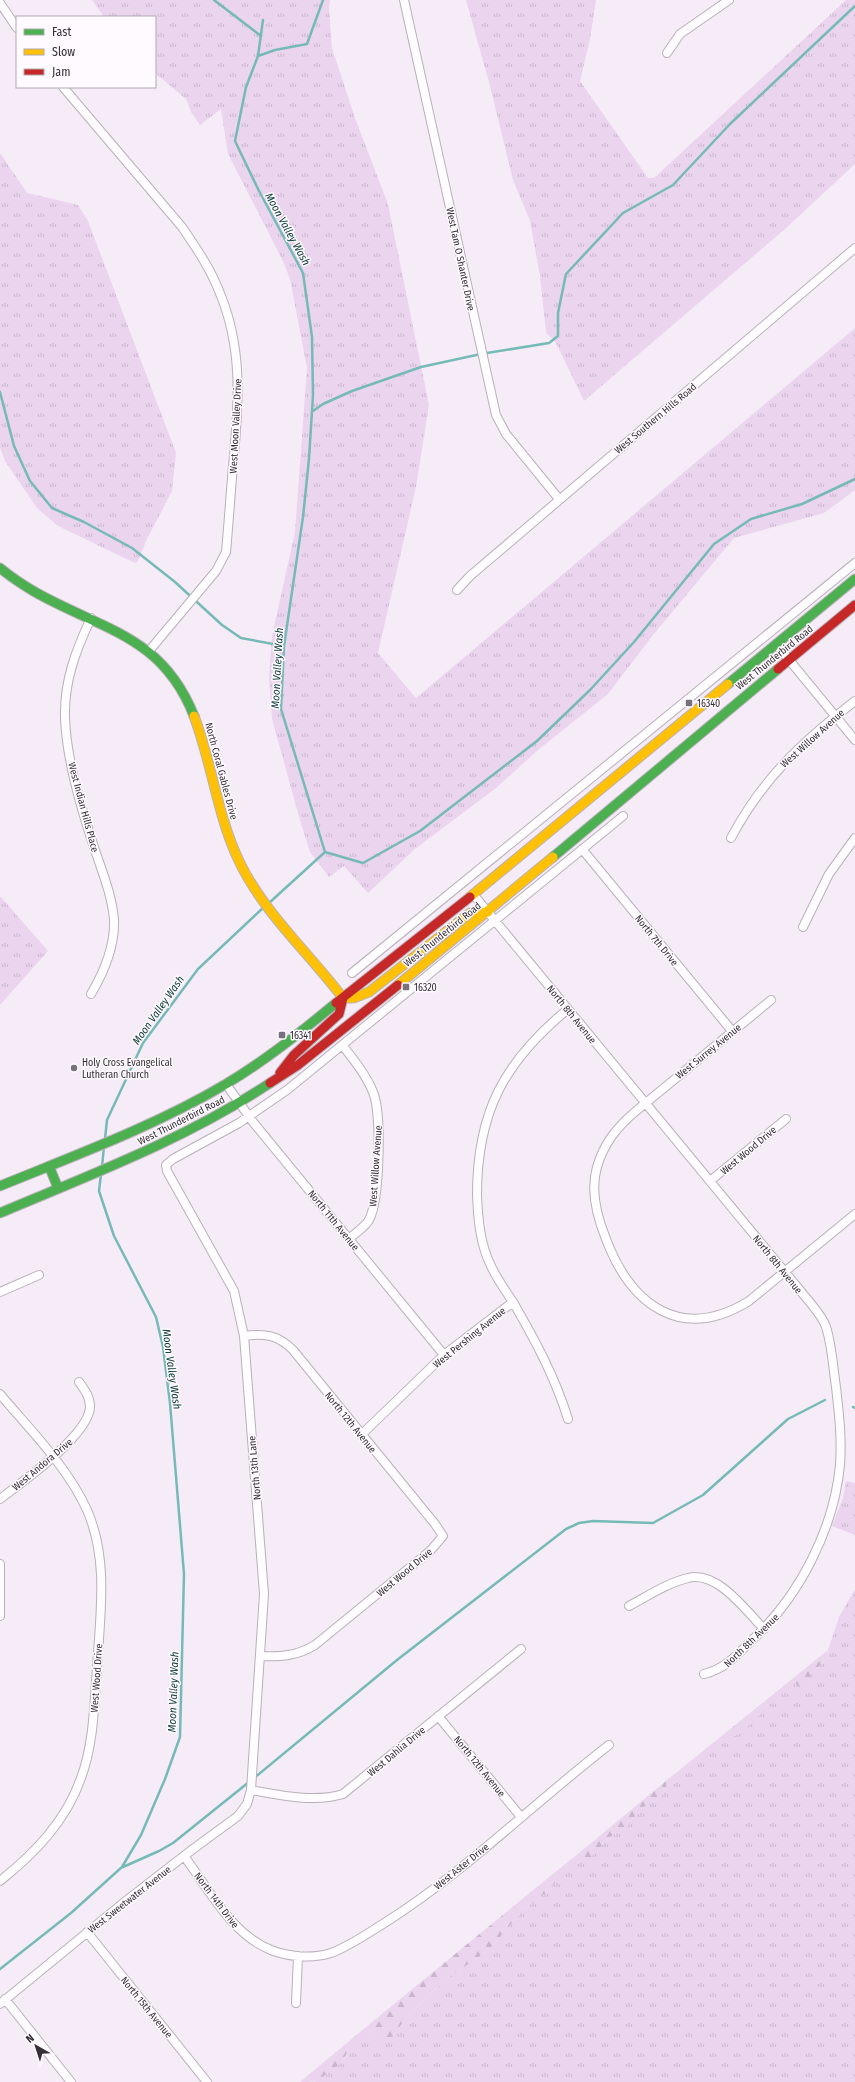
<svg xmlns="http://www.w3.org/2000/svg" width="855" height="2082" viewBox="0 0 855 2082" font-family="'Fira Sans Condensed',sans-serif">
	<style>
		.grass { fill: url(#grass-tufts) }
		.forest { fill: url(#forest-firs) }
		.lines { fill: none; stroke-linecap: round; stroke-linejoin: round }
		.stream { stroke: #76bab8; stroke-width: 2.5 }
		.street-casing { stroke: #b8b1b9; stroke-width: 10 }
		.fast-casing { stroke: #b8b1b9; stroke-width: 11 }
		.slow-casing { stroke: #b8b1b9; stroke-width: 11 }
		.jam-casing { stroke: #b8b1b9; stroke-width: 11 }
		.street { stroke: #fefcfe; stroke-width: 8 }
		.fast { stroke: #4caf50; stroke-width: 9 }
		.slow { stroke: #ffc107; stroke-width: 9 }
		.jam { stroke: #c62828; stroke-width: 9 }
		.poi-dot { fill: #79717b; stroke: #fefaff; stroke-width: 1.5 }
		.labels { text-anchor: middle; stroke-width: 3; stroke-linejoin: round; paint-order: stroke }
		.street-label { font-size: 10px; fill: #362f37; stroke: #fefaff }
		.poi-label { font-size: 10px; fill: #362f37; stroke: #fefaff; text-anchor: start }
		.water-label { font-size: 11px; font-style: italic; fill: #12403c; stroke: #fefaff }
	</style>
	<defs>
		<pattern id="grass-tufts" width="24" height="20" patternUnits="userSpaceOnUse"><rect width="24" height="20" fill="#ead4ee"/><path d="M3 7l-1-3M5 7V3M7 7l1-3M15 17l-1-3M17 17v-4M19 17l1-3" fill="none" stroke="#c9b6cd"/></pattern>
		<pattern id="forest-firs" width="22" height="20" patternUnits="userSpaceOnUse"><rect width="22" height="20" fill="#ead4ee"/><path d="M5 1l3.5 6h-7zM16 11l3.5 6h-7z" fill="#c9b6cd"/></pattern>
	</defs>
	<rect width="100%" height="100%" fill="#f6ecf8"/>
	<!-- grass -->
	<path class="grass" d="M 92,0 L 330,0 L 329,8 L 332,48 L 355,118 L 388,204 L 429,405 L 416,487 L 378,653 L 416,698 L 855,328 L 855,490 L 824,513 L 734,538 L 653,635 L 608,694 L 538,750 L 496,788 L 415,849 L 368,893 L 344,866 L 329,877 L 310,852 L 299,817 L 272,719 L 269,677 L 272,636 L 295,532 L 307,368 L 290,279 L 283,261 L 228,154 L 221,109 L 200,125 L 191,112 L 186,99 L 155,73 L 155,17 L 104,17 Z
		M 466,0 L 596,0 L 590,39 L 580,81 L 648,178 L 654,178 L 846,0 L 855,0 L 855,164 L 785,229 L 584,401 L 556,343 L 546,332 L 540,276 L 530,221 L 513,180 L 490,86 Z
		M 0,153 L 27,193 L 78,205 L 88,221 L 176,453 L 172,491 L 146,541 L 138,561 L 135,563 L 58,526 L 37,508 L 5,461 L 0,448 Z
		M 0,896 L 48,951 L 0,1005 Z
		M 846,1481 L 855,1483 L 855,1535 L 832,1526 L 843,1498 Z
		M 855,1589 L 855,2082 L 315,2082 C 326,2067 351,2067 348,2042 L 366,2027 L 378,2041 L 390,2040 L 408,2015 L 449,1977 L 489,1950 L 524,1909 L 551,1889 L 556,1881 L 554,1873 L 579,1853 L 585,1857 L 590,1857 L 610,1837 L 626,1827 L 643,1807 L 661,1797 L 666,1789 L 667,1780 L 724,1734 L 731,1737 L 740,1733 L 767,1706 L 765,1701 L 792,1679 L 797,1685 L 808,1684 L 812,1673 L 826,1659 L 828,1650 L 839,1617 Z"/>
	<!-- forest -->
	<path class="forest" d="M 828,1650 L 826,1659 L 812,1673 L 808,1684 L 803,1687 L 797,1685 L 792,1679 Z
		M 765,1701 L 767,1706 L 766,1709 L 740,1733 L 731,1737 L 724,1734 Z
		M 667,1780 L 666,1789 L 661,1797 L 643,1807 L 626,1827 L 610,1837 L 590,1858 L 585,1857 L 579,1853 Z
		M 554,1873 L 556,1881 L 551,1889 L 524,1909 L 489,1950 L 449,1977 L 408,2015 L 390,2040 L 385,2042 L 378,2041 L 366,2027 Z
		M 348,2042 C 351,2061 329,2072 316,2081 C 312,2082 304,2082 300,2082 Z"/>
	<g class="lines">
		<!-- stream -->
		<path class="stream" d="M 214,0 L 261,36
			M 263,20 L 258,56 L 246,87 L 235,141 L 258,189 L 303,273 L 312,337 L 313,395 L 309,459 L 303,517 L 284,646 L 281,709 L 325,852 L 269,903
			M 258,56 L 275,50 L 307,44 L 323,0
			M 0,392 L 14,446 L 30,481 L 52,508 L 84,522 L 132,548 L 175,582 L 222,625 L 241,638 L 284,646
			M 313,411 L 323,404 L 352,391 L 421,367 L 481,354 L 549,343 L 558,336 L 558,313 L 566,274 L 623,213 L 673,185 L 730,124 L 855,6
			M 325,852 L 363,863 L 420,831 L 537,741 L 590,690 L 634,642 L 714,544 L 751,519 L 802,504 L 855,479
			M 105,1139 L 107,1120 L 143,1043 L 198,969 L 264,907
			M 102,1167 L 104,1146
			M 853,1407 L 855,1408
			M 254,1778 L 397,1660 L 566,1529 L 579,1523 L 593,1521 L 653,1523 L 703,1495 L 788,1419 L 825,1400
			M 123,1867 L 159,1851 L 173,1843 L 249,1782
			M 0,1969 L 71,1913 L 122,1867 L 141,1835 L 165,1779 L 180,1737 L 184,1574 L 170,1403 L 163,1347 L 156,1317 L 114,1236 L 99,1191 L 101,1174"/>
		<!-- street casing -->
		<g class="street-casing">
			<path id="street" d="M 404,0 L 496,415 L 506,434 L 559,499
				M 0,3 L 17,28
				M 667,53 L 680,34 L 729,0
				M 63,87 L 182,227 C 197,249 212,271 221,296 C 242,348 239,400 234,455 C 231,487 229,519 226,552 L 216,571 L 149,651
				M 457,590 L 470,576 L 855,248
				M 91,618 C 76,650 64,681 65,717 C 66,758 80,805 93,844 C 101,869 112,894 114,920 C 115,947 104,972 91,994
				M 776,644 L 855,740
				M 731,838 C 763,778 802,742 855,701
				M 582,849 L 732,1031
				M 473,894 L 808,1300 C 813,1306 824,1320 826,1327 C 832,1345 833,1368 836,1387 C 839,1413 842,1439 840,1465 C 834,1529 799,1597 752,1640 C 737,1655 725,1669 704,1674
				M 803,927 L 829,874 L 855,838
				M 352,973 L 855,563
				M 771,1000 L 636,1111 C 617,1127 604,1143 597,1167 C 590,1191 597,1217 606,1239 C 631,1305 681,1343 749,1301 L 855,1214
				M 343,1046 C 354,1060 366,1075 373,1092 C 382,1113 380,1200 369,1220 C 365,1227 355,1233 349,1239
				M 226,1084 L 253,1122 L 444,1355
				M 710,1181 L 786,1119
				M 0,1292 L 39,1275
				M 513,1302 C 535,1340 555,1377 568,1419
				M 244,1336 C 265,1333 278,1335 293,1350 L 435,1524 L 443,1536 L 430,1551 L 315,1645 C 297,1656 281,1657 260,1656
				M 0,1394 C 30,1430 67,1466 87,1510 C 109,1560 100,1615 97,1668 C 94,1705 94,1743 81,1778 C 66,1821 35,1853 0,1881
				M 361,1435 L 444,1355 L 513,1302 C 505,1290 497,1279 491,1266 C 480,1244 478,1219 477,1195 C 477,1111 505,1061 568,1009
				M 0,1499 C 22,1482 89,1435 90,1407 C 90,1397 85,1390 79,1382
				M 0,1564 L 0,1616
				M 629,1606 C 648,1596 667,1583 688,1578 C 717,1570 746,1611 764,1629
				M 438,1716 L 521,1817
				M 251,1790 C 280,1795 314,1803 343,1794 L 521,1649
				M 184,1856 C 209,1889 231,1934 271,1950 C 289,1957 312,1959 331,1953 C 350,1946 368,1933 386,1922 C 466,1871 534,1803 609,1745
				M 87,1932 L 207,2082
				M 5,1999 L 71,2082
				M 296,2003 L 298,1956
				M 0,2004 L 122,1904 L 193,1849 L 238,1816 L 247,1804 L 251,1790 L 264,1594 L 244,1336 L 234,1291 L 167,1171 L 166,1165 L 173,1159 L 239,1123 L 287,1090 L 623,816"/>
		</g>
		<!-- fast casing -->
		<g class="fast-casing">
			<path id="fast" d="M 0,568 C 11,577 23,585 35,592 C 102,630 162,635 194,716
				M 728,684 L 855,579
				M 553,857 L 778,669
				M 49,1166 L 58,1188
				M 0,1186 C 76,1155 155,1126 226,1084 C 266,1060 301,1032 336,1003
				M 0,1213 C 92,1174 186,1139 270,1083"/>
		</g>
		<!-- slow casing -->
		<g class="slow-casing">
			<path id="slow" d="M 194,716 C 212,763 217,815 239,861 C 263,912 309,953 343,998
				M 470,897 L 728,684
				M 398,985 L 553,857
				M 343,998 L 354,998 L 369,992 L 470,913 L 488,912"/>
		</g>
		<!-- jam casing -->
		<g class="jam-casing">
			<path id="jam" d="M 778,669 L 855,605
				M 336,1003 L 470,897
				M 280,1073 L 294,1055 L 339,1014 L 343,998
				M 270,1083 L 298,1065 L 398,985"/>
		</g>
		<!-- street -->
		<use href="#street" class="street"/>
		<!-- fast -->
		<use href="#fast" class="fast"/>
		<!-- slow -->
		<use href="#slow" class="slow"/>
		<!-- jam -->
		<use href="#jam" class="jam"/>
	</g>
	<!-- markers -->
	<g class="poi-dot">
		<rect x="685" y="699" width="8" height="8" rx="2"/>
		<rect x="402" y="983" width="8" height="8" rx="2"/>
		<rect x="278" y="1031" width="8" height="8" rx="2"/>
		<circle cx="74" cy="1068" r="4"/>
	</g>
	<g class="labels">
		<!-- street labels -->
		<g class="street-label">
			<text transform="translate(461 259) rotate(78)" y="4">West Tam O Shanter Drive</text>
			<text transform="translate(655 418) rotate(-40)" y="4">West Southern Hills Road</text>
			<text transform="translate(235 426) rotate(-87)" y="4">West Moon Valley Drive</text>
			<text transform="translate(774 657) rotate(-39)" y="4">West Thunderbird Road</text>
			<text transform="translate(812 738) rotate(-42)" y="4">West Willow Avenue</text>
			<text transform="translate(222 771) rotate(75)" y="4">North Coral Gables Drive</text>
			<text transform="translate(84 807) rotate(75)" y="4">West Indian Hills Place</text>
			<text transform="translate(442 934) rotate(-39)" y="4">West Thunderbird Road</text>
			<text transform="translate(657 940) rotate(51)" y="4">North 7th Drive</text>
			<text transform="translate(572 1014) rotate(51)" y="4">North 8th Avenue</text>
			<text transform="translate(708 1051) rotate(-39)" y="4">West Surrey Avenue</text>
			<text transform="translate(181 1120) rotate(-27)" y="4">West Thunderbird Road</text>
			<text transform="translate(748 1150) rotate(-40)" y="4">West Wood Drive</text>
			<text transform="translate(375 1166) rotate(-86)" y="4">West Willow Avenue</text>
			<text transform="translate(334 1220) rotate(51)" y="4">North 11th Avenue</text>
			<text transform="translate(778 1264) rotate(51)" y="4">North 8th Avenue</text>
			<text transform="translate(469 1337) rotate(-39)" y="4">West Pershing Avenue</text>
			<text transform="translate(351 1422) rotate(51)" y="4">North 12th Avenue</text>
			<text transform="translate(42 1464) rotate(-40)" y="4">West Andora Drive</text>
			<text transform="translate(254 1468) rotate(-95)" y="4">North 13th Lane</text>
			<text transform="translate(404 1572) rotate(-40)" y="4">West Wood Drive</text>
			<text transform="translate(751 1640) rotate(-44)" y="4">North 8th Avenue</text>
			<text transform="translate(96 1678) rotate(-86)" y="4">West Wood Drive</text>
			<text transform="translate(396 1751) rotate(-40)" y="4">West Dahlia Drive</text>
			<text transform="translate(480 1766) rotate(51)" y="4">North 12th Avenue</text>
			<text transform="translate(461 1866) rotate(-39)" y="4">West Aster Drive</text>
			<text transform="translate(129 1899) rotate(-38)" y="4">West Sweetwater Avenue</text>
			<text transform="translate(217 1900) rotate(53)" y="4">North 14th Drive</text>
			<text transform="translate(147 2007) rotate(51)" y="4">North 15th Avenue</text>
		</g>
		<!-- poi labels -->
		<g class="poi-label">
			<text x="697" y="707">16340</text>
			<text x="414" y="991">16320</text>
			<text x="290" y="1039">16341</text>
			<text x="82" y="1066">Holy Cross Evangelical<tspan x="82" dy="12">Lutheran Church</tspan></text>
		</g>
		<!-- water labels -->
		<g class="water-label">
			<text transform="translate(288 229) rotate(61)" y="4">Moon Valley Wash</text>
			<text transform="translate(277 668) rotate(-87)" y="4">Moon Valley Wash</text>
			<text transform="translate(158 1010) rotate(-55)" y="4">Moon Valley Wash</text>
			<text transform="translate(172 1369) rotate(82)" y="4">Moon Valley Wash</text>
			<text transform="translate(173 1692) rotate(-88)" y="4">Moon Valley Wash</text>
		</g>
	</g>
	<!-- legend -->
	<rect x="16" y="16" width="140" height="72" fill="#fefaff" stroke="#aea9af"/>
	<rect x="24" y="29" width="20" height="6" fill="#4caf50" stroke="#aea9af"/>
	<text x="52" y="36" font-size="12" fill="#362f37">Fast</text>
	<rect x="24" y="49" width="20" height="6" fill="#ffc107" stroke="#aea9af"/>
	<text x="52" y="56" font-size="12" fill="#362f37">Slow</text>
	<rect x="24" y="69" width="20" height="6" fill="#c62828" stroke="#aea9af"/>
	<text x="52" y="76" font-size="12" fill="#362f37">Jam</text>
	<!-- north arrow -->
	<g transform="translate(36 2046) rotate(321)" stroke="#fefaff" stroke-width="3" paint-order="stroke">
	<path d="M0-3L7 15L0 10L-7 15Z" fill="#362f37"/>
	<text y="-6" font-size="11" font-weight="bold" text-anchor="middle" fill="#362f37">N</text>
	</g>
</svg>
